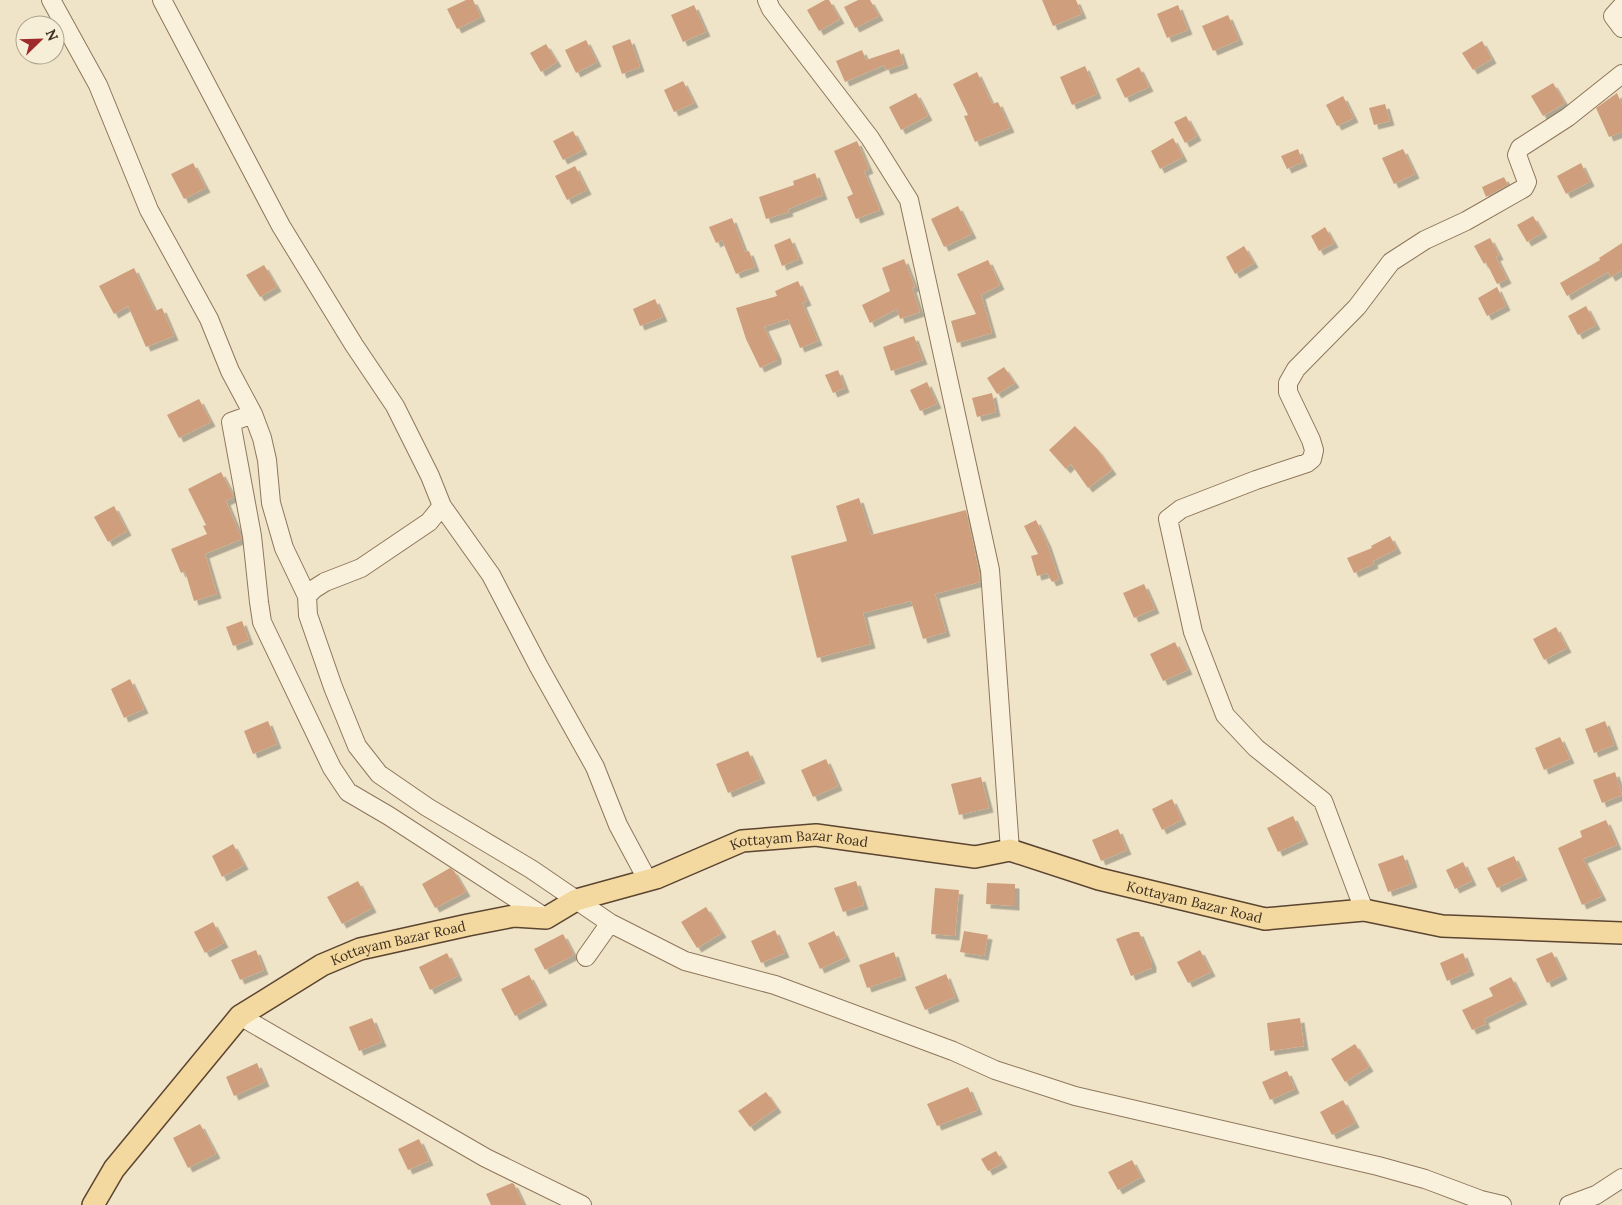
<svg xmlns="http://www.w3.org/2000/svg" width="1622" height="1205" viewBox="0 0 1622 1205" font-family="Lora,serif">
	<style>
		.building { fill: #cf9f7d; filter: url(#shadow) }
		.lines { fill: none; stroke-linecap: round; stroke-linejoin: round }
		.minor-casing { stroke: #8d765c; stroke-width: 20 }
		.major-casing { stroke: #5b4430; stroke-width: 24 }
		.minor { stroke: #faf1dc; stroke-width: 18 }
		.major { stroke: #f3d9a0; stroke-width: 21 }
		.labels { text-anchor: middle; stroke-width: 4.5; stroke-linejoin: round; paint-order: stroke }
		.street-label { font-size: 14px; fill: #3d2e20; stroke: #f7eed8 }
	</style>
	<defs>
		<filter id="shadow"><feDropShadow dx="4.5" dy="4.5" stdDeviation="0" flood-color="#0004"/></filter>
	</defs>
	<rect width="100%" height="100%" fill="#f0e4c8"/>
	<!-- building -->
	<path class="building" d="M 466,0 L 473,0 L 481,17 L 457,29 L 447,9 Z
		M 825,0 L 829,0 L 840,19 L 819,31 L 807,10 Z
		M 858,0 L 870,0 L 879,16 L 855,28 L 844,7 Z
		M 1042,0 L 1076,0 L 1082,14 L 1053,26 Z
		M 694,5 L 706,32 L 683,42 L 671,15 Z
		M 1178,5 L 1188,30 L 1167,38 L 1157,14 Z
		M 1228,15 L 1239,40 L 1213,51 L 1202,26 Z
		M 630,39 L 640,67 L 622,74 L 612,46 Z
		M 586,40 L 597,62 L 576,73 L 565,50 Z
		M 1482,41 L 1492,59 L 1473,70 L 1462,53 Z
		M 546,44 L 557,62 L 541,72 L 530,53 Z
		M 899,49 L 904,64 L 886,70 L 884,65 L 845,82 L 836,61 L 862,50 L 866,60 Z
		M 1085,66 L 1097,94 L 1072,105 L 1060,77 Z
		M 1139,67 L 1149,87 L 1125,98 L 1116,79 Z
		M 977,72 L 992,104 L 998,102 L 1010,128 L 975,142 L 964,116 L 968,115 L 953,84 Z
		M 683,81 L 694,103 L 674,112 L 664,90 Z
		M 1553,83 L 1565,103 L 1543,116 L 1531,96 Z
		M 916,93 L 928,116 L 901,130 L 889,107 Z
		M 1617,93 L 1622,105 L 1622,132 L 1609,137 L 1596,108 Z
		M 1343,96 L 1354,118 L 1337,126 L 1326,105 Z
		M 1385,104 L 1390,121 L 1374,125 L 1369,108 Z
		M 1186,116 L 1197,136 L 1185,143 L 1174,122 Z
		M 573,131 L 583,150 L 563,160 L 553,141 Z
		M 1173,138 L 1183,157 L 1160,169 L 1151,151 Z
		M 857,141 L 869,169 L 864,171 L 880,210 L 856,219 L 847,197 L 853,194 L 834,151 Z
		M 1298,149 L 1303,162 L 1287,169 L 1281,156 Z
		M 1403,149 L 1415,174 L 1394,184 L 1382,158 Z
		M 193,163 L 206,188 L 184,199 L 171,174 Z
		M 1581,163 L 1590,182 L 1566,194 L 1557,176 Z
		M 575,166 L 587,190 L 567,200 L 555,176 Z
		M 815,173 L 823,195 L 788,209 L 789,212 L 766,219 L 759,197 L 794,185 L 793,181 Z
		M 1504,177 L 1508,185 L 1486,197 L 1482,187 Z
		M 958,206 L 972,234 L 944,247 L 931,219 Z
		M 1533,216 L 1543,233 L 1527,242 L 1517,225 Z
		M 732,218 L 745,252 L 749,251 L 755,267 L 736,274 L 722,240 L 716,243 L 709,227 Z
		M 1325,227 L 1334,243 L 1319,251 L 1311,236 Z
		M 790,238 L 799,259 L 782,266 L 774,245 Z
		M 1490,238 L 1499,255 L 1496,257 L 1507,279 L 1497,284 L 1486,262 L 1484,264 L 1474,246 Z
		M 1622,243 L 1622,270 L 1611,277 L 1608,272 L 1567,296 L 1560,283 L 1600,260 L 1599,258 Z
		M 1244,246 L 1254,263 L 1235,274 L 1226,257 Z
		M 904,259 L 915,287 L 912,288 L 920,312 L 900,319 L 897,309 L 870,323 L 862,305 L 890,291 L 882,268 Z
		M 988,260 L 1000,285 L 981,295 L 992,333 L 957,343 L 951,321 L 976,314 L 957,274 Z
		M 264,265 L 277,287 L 260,297 L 246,275 Z
		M 134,268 L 155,311 L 162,308 L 174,336 L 146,347 L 128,306 L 114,314 L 99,286 Z
		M 798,281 L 807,301 L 802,303 L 818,341 L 800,348 L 788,319 L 764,327 L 777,355 L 777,360 L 760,368 L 746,339 L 736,308 L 777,296 L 775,291 Z
		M 1497,287 L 1506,306 L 1487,316 L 1478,298 Z
		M 655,299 L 663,317 L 640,326 L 633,309 Z
		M 1586,306 L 1596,325 L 1578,335 L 1568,316 Z
		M 914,336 L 923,360 L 891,371 L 883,347 Z
		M 1004,367 L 1015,383 L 997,394 L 987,378 Z
		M 838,370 L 845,388 L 833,393 L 825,375 Z
		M 927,382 L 937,404 L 920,411 L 910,390 Z
		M 992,393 L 996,412 L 977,417 L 972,398 Z
		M 199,399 L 211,422 L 179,438 L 167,415 Z
		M 1075,426 L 1098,450 L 1112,470 L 1088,488 L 1071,464 L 1066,469 L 1049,450 Z
		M 221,472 L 234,497 L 226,501 L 242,539 L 205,554 L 217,594 L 194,601 L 185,571 L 181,573 L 171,549 L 207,534 L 203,526 L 206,525 L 188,489 Z
		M 859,498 L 871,535 L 966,510 L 979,572 L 980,582 L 935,594 L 946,632 L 923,639 L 911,601 L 863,613 L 871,644 L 817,658 L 791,556 L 847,541 L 836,506 Z
		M 114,506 L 127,531 L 108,542 L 94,517 Z
		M 1036,520 L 1047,543 L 1059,579 L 1052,582 L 1047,573 L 1037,576 L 1031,556 L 1038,554 L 1024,526 Z
		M 1390,536 L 1397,549 L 1373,561 L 1374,564 L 1354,573 L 1347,558 L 1372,548 L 1371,546 Z
		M 1144,584 L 1155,609 L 1134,618 L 1123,593 Z
		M 242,621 L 249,640 L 233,646 L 226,627 Z
		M 1556,627 L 1567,648 L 1544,660 L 1533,639 Z
		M 1175,642 L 1188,670 L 1163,681 L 1150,654 Z
		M 130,679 L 144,709 L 124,718 L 111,689 Z
		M 268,721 L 277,744 L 253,754 L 244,731 Z
		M 1605,721 L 1614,745 L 1594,753 L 1585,729 Z
		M 1560,737 L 1570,759 L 1544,770 L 1535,748 Z
		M 748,751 L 761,779 L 728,793 L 716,764 Z
		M 826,759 L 838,786 L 813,797 L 801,770 Z
		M 1615,772 L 1622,795 L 1602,803 L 1593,780 Z
		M 981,777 L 989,808 L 959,815 L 951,784 Z
		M 1172,799 L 1182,820 L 1162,830 L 1152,809 Z
		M 1293,816 L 1304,840 L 1278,852 L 1267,828 Z
		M 1606,820 L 1617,845 L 1583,859 L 1602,896 L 1582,905 L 1558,848 L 1582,837 L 1580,831 Z
		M 1118,829 L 1127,850 L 1101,861 L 1092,840 Z
		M 233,844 L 244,865 L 222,877 L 212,856 Z
		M 1403,855 L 1413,883 L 1388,892 L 1378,864 Z
		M 1514,856 L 1523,876 L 1497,888 L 1487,868 Z
		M 1463,862 L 1472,881 L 1455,889 L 1446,870 Z
		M 450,868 L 454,871 L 466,892 L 435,908 L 422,884 Z
		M 358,881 L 372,908 L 342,924 L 327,897 Z
		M 856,881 L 864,905 L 843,912 L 834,888 Z
		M 987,883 L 1015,884 L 1015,906 L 986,904 Z
		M 935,888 L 959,890 L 955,936 L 931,934 Z
		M 706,907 L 722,933 L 697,948 L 681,922 Z
		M 213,922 L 224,943 L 205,953 L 194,932 Z
		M 775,930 L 785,953 L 761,963 L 751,941 Z
		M 834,931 L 846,957 L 820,969 L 808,943 Z
		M 964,931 L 988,935 L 984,956 L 960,952 Z
		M 1134,932 L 1139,932 L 1152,963 L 1152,968 L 1131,976 L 1116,939 Z
		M 563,934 L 574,955 L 545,970 L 534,949 Z
		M 256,950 L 264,970 L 240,980 L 231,960 Z
		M 1200,950 L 1211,972 L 1188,983 L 1177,962 Z
		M 894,952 L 902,976 L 867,988 L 859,965 Z
		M 1552,952 L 1563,975 L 1547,983 L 1536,959 Z
		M 447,953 L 458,976 L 430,990 L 419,967 Z
		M 1463,953 L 1470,971 L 1447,981 L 1440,963 Z
		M 946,974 L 955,997 L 925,1010 L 915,987 Z
		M 529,975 L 543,1001 L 515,1016 L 501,989 Z
		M 1511,977 L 1523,1000 L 1484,1019 L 1486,1024 L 1472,1030 L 1462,1010 L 1493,996 L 1489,988 Z
		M 372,1018 L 382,1042 L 359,1051 L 349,1027 Z
		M 1300,1018 L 1304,1046 L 1270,1051 L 1267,1023 Z
		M 1355,1044 L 1369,1067 L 1345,1082 L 1331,1059 Z
		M 257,1063 L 265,1082 L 234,1096 L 226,1077 Z
		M 1287,1071 L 1295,1089 L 1270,1100 L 1262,1082 Z
		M 968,1087 L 978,1110 L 937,1126 L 927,1104 Z
		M 766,1092 L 777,1108 L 750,1127 L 738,1111 Z
		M 1343,1100 L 1355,1123 L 1332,1135 L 1320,1112 Z
		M 200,1124 L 216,1154 L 188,1168 L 173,1138 Z
		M 419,1139 L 429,1161 L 408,1170 L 398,1149 Z
		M 996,1151 L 1003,1163 L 988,1171 L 981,1159 Z
		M 1132,1160 L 1141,1177 L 1118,1190 L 1108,1172 Z
		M 512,1183 L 514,1184 L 524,1205 L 491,1205 L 486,1194 Z"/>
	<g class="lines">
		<!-- minor casing -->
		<g class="minor-casing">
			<path id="minor" d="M 51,0 L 98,85 L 149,210 L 209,319 L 230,371 L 253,414 L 262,438 L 267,460 L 271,503 L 284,548 L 307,596 L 308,615 L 333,687 L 357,746 L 379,774 L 427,807 L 531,869 L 610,923 L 685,961 L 775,985 L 953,1051 L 995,1070 L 1075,1096 L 1378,1166 L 1425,1179 L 1481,1200 L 1502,1205
				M 162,0 L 281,226 L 354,345 L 395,406 L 430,476 L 442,506 L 429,522 L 361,568 L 325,582 L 314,589 L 307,596
				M 767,0 L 771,9 L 870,138 L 909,200 L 990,570 L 1010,850
				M 1622,6 L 1613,16 L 1622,28
				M 253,414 L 231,422 L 252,536 L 259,602 L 262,622 L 332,768 L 348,792 L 389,816 L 546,918
				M 442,506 L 491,575 L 539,667 L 595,767 L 618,825 L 648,881
				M 1364,910 L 1323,801 L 1256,748 L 1225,715 L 1193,632 L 1168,519 L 1181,509 L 1256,480 L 1307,463 L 1312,459 L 1314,450 L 1311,440 L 1288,392 L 1288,383 L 1296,369 L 1357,307 L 1391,262 L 1425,240 L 1466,221 L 1524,188 L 1527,182 L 1517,155 L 1520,148 L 1568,117 L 1622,74
				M 586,957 L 610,923
				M 240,1016 L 486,1158 L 582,1205
				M 1569,1205 L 1596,1195 L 1622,1178"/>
		</g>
		<!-- major casing -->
		<g class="major-casing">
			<g id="major">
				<path id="s1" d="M 93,1205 L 114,1169 L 240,1016 L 322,965 L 360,949 L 468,925 L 514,916 L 546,918 L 576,900 L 656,878 L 742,841 L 816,835 L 975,857 L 1010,850 L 1099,879 L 1265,919 L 1364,910 L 1442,926 L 1622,933"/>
			</g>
		</g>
		<!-- minor -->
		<use href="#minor" class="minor"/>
		<!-- major -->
		<use href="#major" class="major"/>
	</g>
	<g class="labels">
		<!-- street labels -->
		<g class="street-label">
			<text dy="5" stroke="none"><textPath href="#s1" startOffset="836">Kottayam Bazar Road</textPath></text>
			<text dy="5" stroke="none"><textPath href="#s1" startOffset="1241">Kottayam Bazar Road</textPath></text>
			<text dy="5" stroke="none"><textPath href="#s1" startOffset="416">Kottayam Bazar Road</textPath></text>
		</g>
	</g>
	<!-- north arrow -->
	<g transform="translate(40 40) rotate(67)"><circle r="24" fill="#f7eed8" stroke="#ada18e"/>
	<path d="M0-4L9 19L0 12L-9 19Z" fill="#9e2a2b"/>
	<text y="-8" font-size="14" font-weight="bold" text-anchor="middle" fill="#3d2e20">N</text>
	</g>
</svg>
